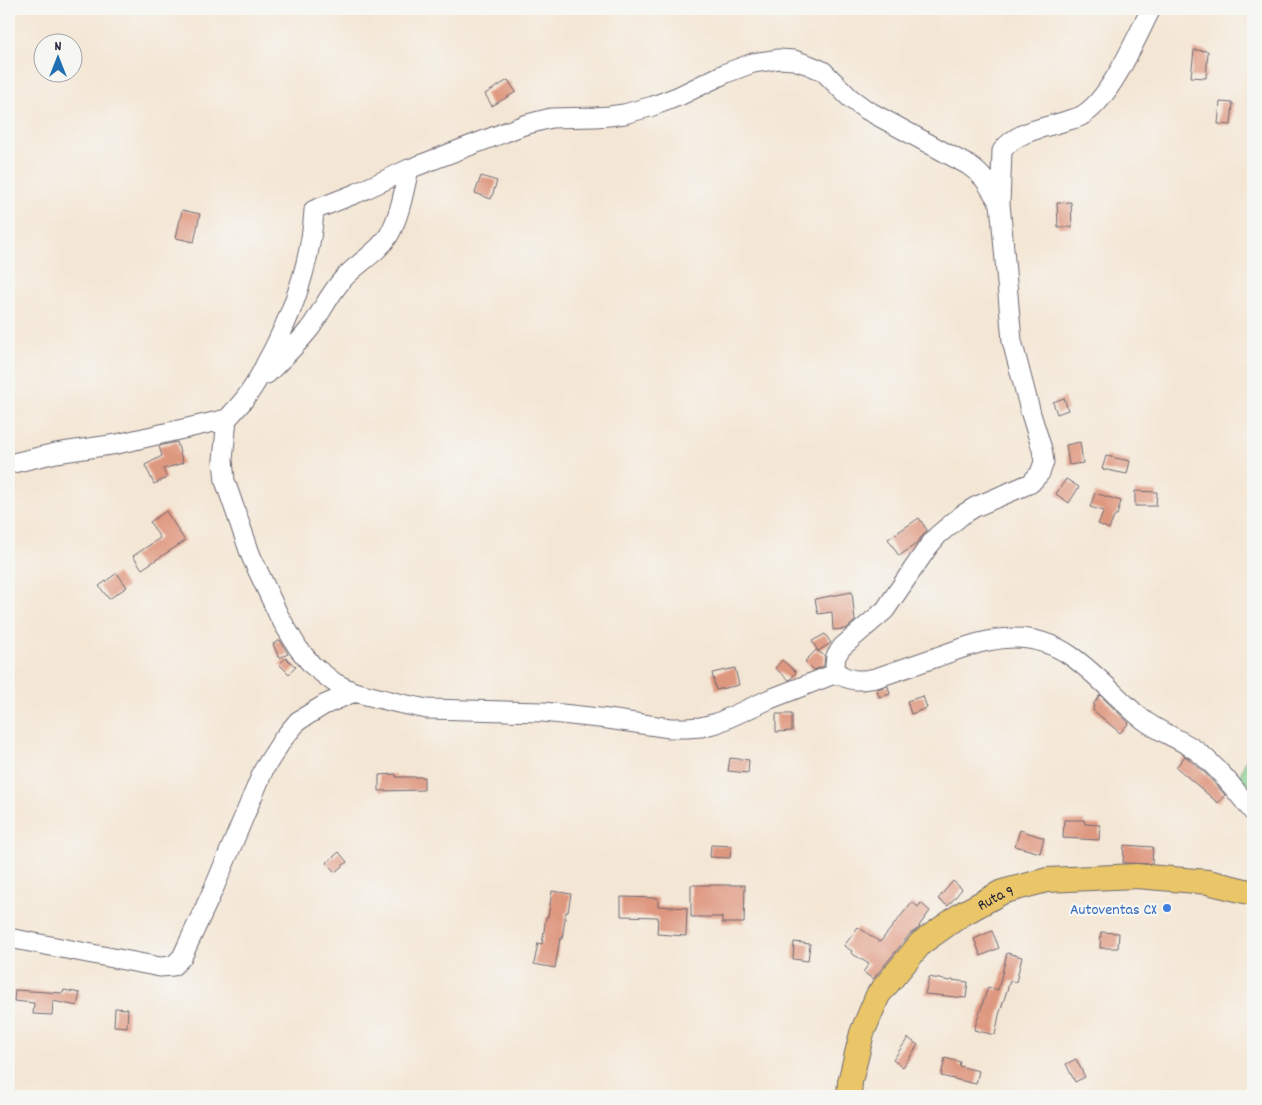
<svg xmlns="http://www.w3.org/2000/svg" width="1262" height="1105" viewBox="0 0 1262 1105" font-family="Dekko,sans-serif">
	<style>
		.green { fill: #83cf8c; stroke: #527864 }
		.building { fill: #df9880 }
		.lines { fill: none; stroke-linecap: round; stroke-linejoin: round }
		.minor-casing { stroke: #6c6771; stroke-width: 21 }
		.major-casing { stroke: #6c6771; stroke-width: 26 }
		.minor { stroke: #fff; stroke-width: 19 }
		.major { stroke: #eac669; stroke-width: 24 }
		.shop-dot { fill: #3f7fe0; stroke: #f6f6f2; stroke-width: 2 }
		.labels { text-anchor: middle; stroke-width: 4.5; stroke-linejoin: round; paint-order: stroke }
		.street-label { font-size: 16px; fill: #22223b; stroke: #f6f6f2 }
		.shop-label { font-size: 16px; fill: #366cbe; stroke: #f6f6f2; text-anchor: end }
	</style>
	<rect width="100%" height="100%" fill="#f6f6f2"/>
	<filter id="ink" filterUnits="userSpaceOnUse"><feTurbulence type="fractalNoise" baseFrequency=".02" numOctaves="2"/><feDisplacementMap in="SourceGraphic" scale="10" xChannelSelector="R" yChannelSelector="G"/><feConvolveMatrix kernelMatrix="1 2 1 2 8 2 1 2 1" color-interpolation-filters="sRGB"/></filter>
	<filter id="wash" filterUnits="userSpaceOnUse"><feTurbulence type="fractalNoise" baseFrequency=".0096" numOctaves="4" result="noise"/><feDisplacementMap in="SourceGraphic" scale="20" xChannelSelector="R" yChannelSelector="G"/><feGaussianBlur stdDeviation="1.12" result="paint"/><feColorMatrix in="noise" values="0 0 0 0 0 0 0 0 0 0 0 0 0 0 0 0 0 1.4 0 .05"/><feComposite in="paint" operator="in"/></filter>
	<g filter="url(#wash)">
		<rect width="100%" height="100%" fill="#f4e6d4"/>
		<!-- green -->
		<path class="green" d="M 1253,742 L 1253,791 L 1239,778 Z"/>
		<g id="blocks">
			<!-- building -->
			<path class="building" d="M 1194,50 L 1208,51 L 1206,78 L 1191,77 Z
				M 508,80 L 516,92 L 492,106 L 485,94 Z
				M 1220,102 L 1233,103 L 1231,125 L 1218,124 Z
				M 481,176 L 497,181 L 491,199 L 475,193 Z
				M 1071,202 L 1072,227 L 1058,227 L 1057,203 Z
				M 182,210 L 200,214 L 194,242 L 176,238 Z
				M 1064,398 L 1068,410 L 1057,414 L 1053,402 Z
				M 177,442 L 183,463 L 163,469 L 167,478 L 154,484 L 145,465 L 162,456 L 159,446 Z
				M 1080,442 L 1083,463 L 1069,465 L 1066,445 Z
				M 1106,456 L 1130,461 L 1127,474 L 1102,469 Z
				M 1066,479 L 1079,487 L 1069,503 L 1056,494 Z
				M 1135,491 L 1157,492 L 1156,506 L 1135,506 Z
				M 1095,493 L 1121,501 L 1117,515 L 1115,515 L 1109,529 L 1098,524 L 1104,511 L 1090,507 Z
				M 166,511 L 185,541 L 142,569 L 133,556 L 160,538 L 150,522 Z
				M 919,518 L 927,530 L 916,544 L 899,556 L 888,539 Z
				M 117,573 L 127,587 L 109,599 L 99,586 Z
				M 852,592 L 855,621 L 846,629 L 833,630 L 832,612 L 818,614 L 815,599 Z
				M 825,634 L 831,643 L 818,651 L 812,641 Z
				M 280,640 L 288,654 L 279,658 L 273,644 Z
				M 816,650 L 825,656 L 824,666 L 814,670 L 805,661 Z
				M 286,658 L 296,667 L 289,674 L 279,664 Z
				M 782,660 L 796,672 L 791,679 L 789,680 L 775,668 Z
				M 735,668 L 739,685 L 716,690 L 712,673 Z
				M 888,686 L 890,694 L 879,697 L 877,689 Z
				M 1100,695 L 1129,723 L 1120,733 L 1093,710 L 1094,703 Z
				M 923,696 L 927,708 L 911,714 L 907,701 Z
				M 776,714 L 792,714 L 792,731 L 776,732 Z
				M 1185,756 L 1205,773 L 1225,795 L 1218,803 L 1176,767 Z
				M 730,758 L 749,760 L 748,773 L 728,771 Z
				M 396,774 L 396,777 L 424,777 L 424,790 L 379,791 L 379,775 Z
				M 1064,820 L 1084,820 L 1085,824 L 1100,825 L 1099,840 L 1063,838 Z
				M 1020,830 L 1044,838 L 1040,853 L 1015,846 Z
				M 711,845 L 731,846 L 730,858 L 710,857 Z
				M 1124,845 L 1153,847 L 1152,864 L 1123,863 Z
				M 339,852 L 347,862 L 335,872 L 326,863 Z
				M 953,881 L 962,889 L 948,906 L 938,899 Z
				M 691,885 L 745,885 L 744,923 L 722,923 L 722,917 L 691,917 Z
				M 552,891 L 571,894 L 568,912 L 566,912 L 562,939 L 560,939 L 555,968 L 534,964 L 538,943 L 542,944 L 546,917 L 548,917 Z
				M 621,897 L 658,898 L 658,906 L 687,908 L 686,936 L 657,934 L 658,917 L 621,916 Z
				M 912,902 L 918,907 L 921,903 L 930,911 L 919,926 L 920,927 L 910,934 L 873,979 L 863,972 L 869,964 L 851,953 L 852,951 L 844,946 L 858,927 L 880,942 Z
				M 992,931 L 999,948 L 981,956 L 974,939 Z
				M 1101,932 L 1119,933 L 1118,948 L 1100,948 Z
				M 794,942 L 810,944 L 808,961 L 793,959 Z
				M 1007,953 L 1022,957 L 1016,982 L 1010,981 L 999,1015 L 995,1035 L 974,1030 L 988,987 L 998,990 Z
				M 929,977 L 950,981 L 951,980 L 968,982 L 966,998 L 925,994 Z
				M 15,990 L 63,993 L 64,990 L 80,993 L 77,1006 L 53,1001 L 52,1015 L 33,1014 L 34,1003 L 14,1001 Z
				M 115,1008 L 128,1009 L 127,1027 L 114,1026 Z
				M 908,1038 L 918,1045 L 903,1067 L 893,1060 Z
				M 945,1058 L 960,1062 L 959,1066 L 979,1071 L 976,1084 L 941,1076 Z
				M 1076,1059 L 1085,1077 L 1075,1082 L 1066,1064 Z"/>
		</g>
	</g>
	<g filter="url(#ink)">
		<use href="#blocks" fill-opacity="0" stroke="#6c6771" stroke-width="1"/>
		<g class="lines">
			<!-- minor casing -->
			<g class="minor-casing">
				<path id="minor" d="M 1151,9 C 1136,38 1109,102 1081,116 C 1076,119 1071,119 1066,121 C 1044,128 1016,131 1002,151 L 1000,203 L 1012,341 L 1031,414 L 1042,449 L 1044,462 L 1040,473 L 1031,483 L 975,507 L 962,515 L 938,535 L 928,547 L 885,610 L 842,647 L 836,656 L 835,665 L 837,673 C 852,682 860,681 876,678 C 896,671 917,664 937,657 C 983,640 1026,625 1071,656 C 1097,674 1117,698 1141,718 C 1158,732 1179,738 1197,751 C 1219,768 1236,791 1253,812
					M 267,374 C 282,359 298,344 311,327 C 322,311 330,293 343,279 C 357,263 378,253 389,235 C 400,215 404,191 409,169
					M 227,419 L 223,460 L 225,481 L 251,556 L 279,616 L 298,648 L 312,665 L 335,683 L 354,692 L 398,703 L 427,709 L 543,712 L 608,719 L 670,728 L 686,728 L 701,727 L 717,723 L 770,699 L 837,673
					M 9,464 L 56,453 L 117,444 L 227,419 C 236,409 246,399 253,387 C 260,377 264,366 270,356 C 294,310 311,262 314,210 L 357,193 L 409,169 L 524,125 L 551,118 L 595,117 L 609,116 L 624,114 L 653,106 L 679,96 L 726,73 L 753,63 L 779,59 L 794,60 L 809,65 L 823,71 L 850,98 L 865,109 L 968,165 C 974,169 979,173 984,179 C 990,187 994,196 1000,203
					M 9,938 L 160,967 L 173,966 L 182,957 L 214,888 L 264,769 L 283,739 L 298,721 L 324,705 L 354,692"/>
			</g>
			<!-- major casing -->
			<g class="major-casing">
				<g id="major">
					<path id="s1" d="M 849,1096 L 850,1082 L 862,1033 L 878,995 L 921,943 L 962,914 L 1002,892 L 1047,880 L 1136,876 L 1208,882 L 1253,893"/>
				</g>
			</g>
			<!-- minor -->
			<use href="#minor" class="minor"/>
			<!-- major -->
			<use href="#major" class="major"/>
		</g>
	</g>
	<!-- markers -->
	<circle class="shop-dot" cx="1167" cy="908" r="5"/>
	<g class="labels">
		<!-- street labels -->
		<g class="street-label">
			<text dy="6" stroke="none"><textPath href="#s1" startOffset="261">Ruta 9</textPath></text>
		</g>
		<!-- shop labels -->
		<g class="shop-label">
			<text x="1157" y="914">Autoventas CX</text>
		</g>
	</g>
	<!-- margin -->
	<rect width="1262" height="1105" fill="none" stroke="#f6f6f2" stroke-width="30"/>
	<!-- north arrow -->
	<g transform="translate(58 58)"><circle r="24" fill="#f6f6f2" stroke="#a1a1a9"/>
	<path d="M0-4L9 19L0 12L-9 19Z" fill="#1f6fb2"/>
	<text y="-8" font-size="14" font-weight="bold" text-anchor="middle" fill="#22223b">N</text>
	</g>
</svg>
